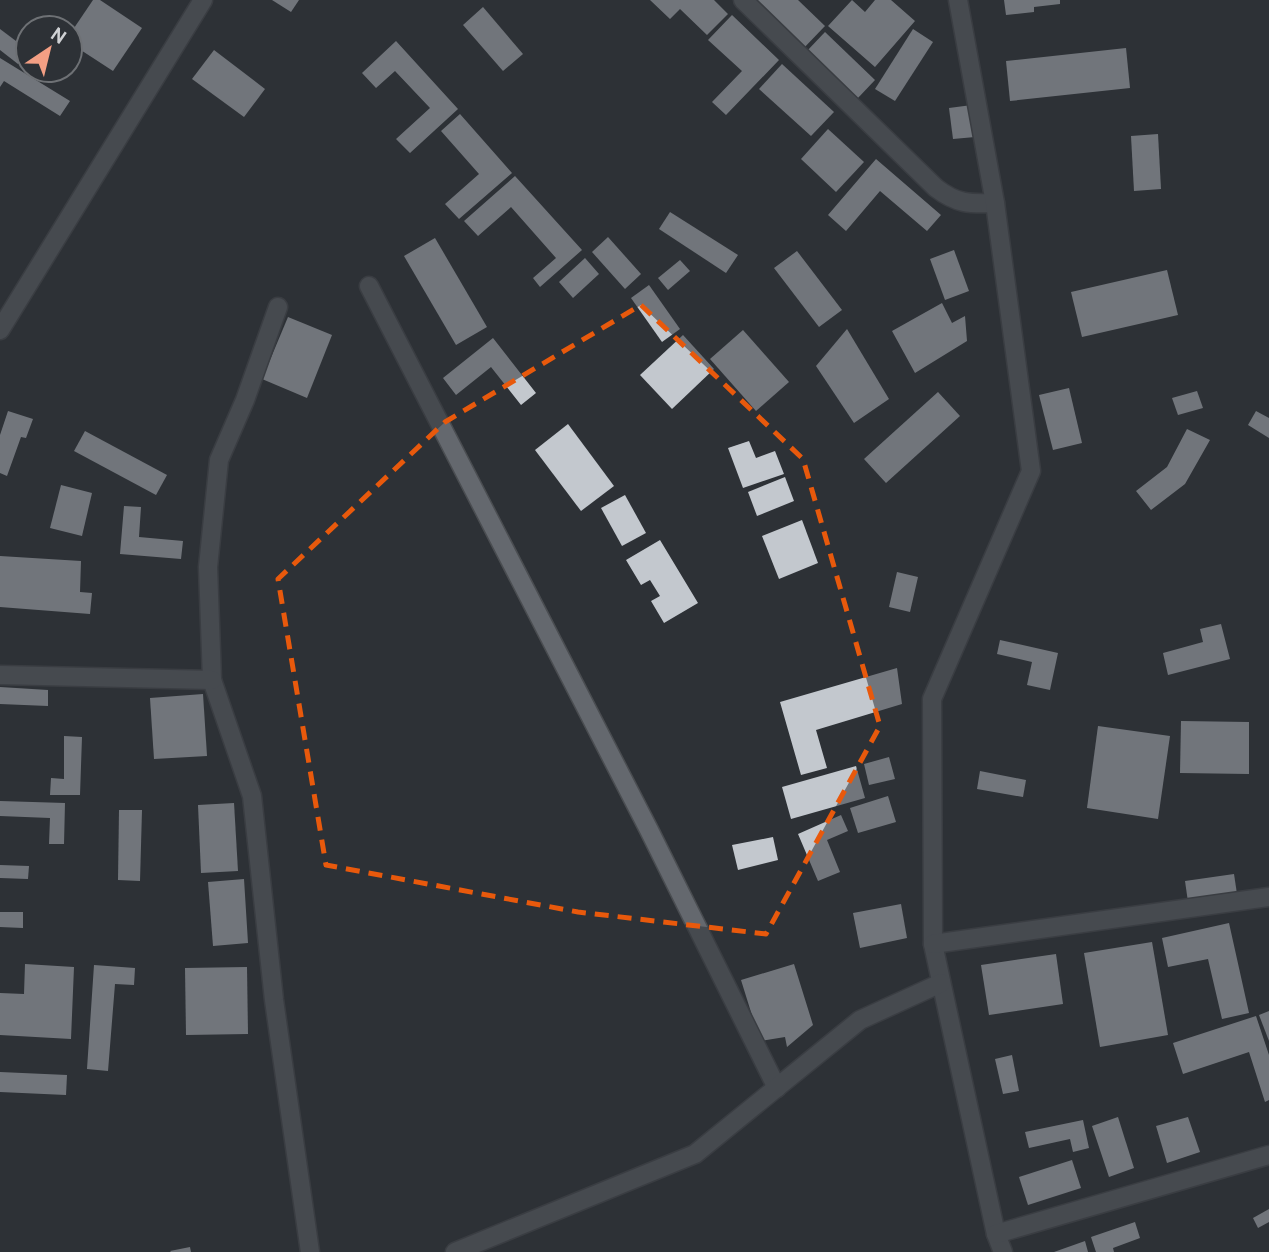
<svg xmlns="http://www.w3.org/2000/svg" width="1269" height="1252" font-family="Overpass,sans-serif">
<style>
.building{fill:#c3c8ce}
.lines{fill:none;stroke-linecap:round;stroke-linejoin:round}
.street-casing{stroke:#4a4d51;stroke-width:21}
.street{stroke:#64686e;stroke-width:18}
.marked{fill:none;stroke:#e8590c;stroke-width:5;stroke-dasharray:14 9;stroke-linejoin:round}
</style>
<rect width="100%" height="100%" fill="#2d3136"/>
<g class="building">
<path d="M93 0H100L142 28 113 71 70 43V34Z"/>
<path d="M272 0H299L291 12Z"/>
<path d="M650 0H714L728 14 707 35 680 9 670 19Z"/>
<path d="M748 0H798L825 26 800 52Z"/>
<path d="M852 0 865 12 875 0H891L915 21 875 67 828 26Z"/>
<path d="M1004 0H1060V4L1034 7V12L1006 15Z"/>
<path d="M483 7 523 54 503 71 463 25Z"/>
<path d="M732 15 779 60 726 115 712 102 742 71 708 40Z"/>
<path d="M0 29 28 50 18 64 0 50Z"/>
<path d="M913 29 933 42 895 101 875 89Z"/>
<path d="M825 32 875 80 857 99 806 52Z"/>
<path d="M396 41 458 109 410 153 396 139 430 108 395 71 376 88 362 73Z"/>
<path d="M1126 48 1130 88 1010 101 1006 61Z"/>
<path d="M214 50 265 89 244 117 192 79Z"/>
<path d="M0 58 70 101 60 116 4 81 0 87Z"/>
<path d="M782 64 834 112 811 136 759 89Z"/>
<path d="M972 105 975 137 953 139 949 108Z"/>
<path d="M460 114 512 173 459 219 445 204 479 174 441 131Z"/>
<path d="M828 129 864 162 836 192 801 159Z"/>
<path d="M1158 134 1161 189 1134 191 1131 136Z"/>
<path d="M876 159 941 215 927 231 880 191 846 231 828 215Z"/>
<path d="M515 176 582 250 540 287 533 278 556 258 511 207 478 236 464 221Z"/>
<path d="M670 212 738 255 726 273 659 229Z"/>
<path d="M608 237 641 274 625 289 592 252Z"/>
<path d="M435 238 487 327 456 345 404 256Z"/>
<path d="M954 250 969 291 945 300 930 259Z"/>
<path d="M797 251 842 310 819 327 774 268Z"/>
<path d="M585 258 599 274 573 298 559 282Z"/>
<path d="M680 260 690 271 668 290 658 278Z"/>
<path d="M1167 270 1178 315 1082 337 1071 292Z"/>
<path d="M649 285 680 329 662 342 631 298Z"/>
<path d="M942 303 952 323 965 316 967 341 915 373 892 331Z"/>
<path d="M288 317 332 335 307 398 262 379Z"/>
<path d="M847 329 889 399 854 423 816 366Z"/>
<path d="M743 330 789 382 756 411 710 359Z"/>
<path d="M683 335 714 369 672 409 640 375Z"/>
<path d="M493 338 536 393 521 405 491 367 456 395 443 378Z"/>
<path d="M1069 388 1082 443 1053 450 1039 395Z"/>
<path d="M1197 391 1203 408 1178 415 1172 398Z"/>
<path d="M938 392 960 416 886 483 864 459Z"/>
<path d="M8 411 33 419 26 438 21 437 7 476 0 473V435Z"/>
<path d="M1256 411 1269 418V438L1248 425Z"/>
<path d="M568 424 614 486 581 511 535 450Z"/>
<path d="M1187 429 1210 440 1185 484 1151 510 1136 491 1167 467Z"/>
<path d="M85 431 167 475 156 495 74 451Z"/>
<path d="M749 441 756 458 775 451 784 474 743 488 728 448Z"/>
<path d="M785 477 794 501 757 516 748 492Z"/>
<path d="M61 485 92 493 82 536 50 528Z"/>
<path d="M625 495 646 533 622 546 601 508Z"/>
<path d="M124 506 141 507 139 537 183 541 181 559 120 554Z"/>
<path d="M802 520 818 563 779 579 762 536Z"/>
<path d="M660 540 698 603 664 623 651 601 660 596 650 580 641 585 626 560Z"/>
<path d="M0 556 81 561 80 592 92 593 90 614 0 607Z"/>
<path d="M897 572 918 577 910 612 889 607Z"/>
<path d="M1221 624 1230 659 1168 675 1163 653 1203 642 1200 629Z"/>
<path d="M1000 640 1058 653 1050 690 1027 685 1032 662 997 654Z"/>
<path d="M897 668 902 704 816 730 827 768 801 775 780 702Z"/>
<path d="M0 687 48 690V706L0 704Z"/>
<path d="M203 694 207 756 154 759 150 698Z"/>
<path d="M1181 721 1249 722V774L1180 773Z"/>
<path d="M1098 726 1170 736 1158 819 1087 808Z"/>
<path d="M64 736 82 737 80 795H50L51 778 64 779Z"/>
<path d="M889 757 895 779 869 785 864 764Z"/>
<path d="M856 766 865 798 791 819 782 787Z"/>
<path d="M980 771 1026 780 1023 797 977 789Z"/>
<path d="M888 796 896 822 858 833 850 808Z"/>
<path d="M0 801 65 803 64 844H49L50 818 0 816Z"/>
<path d="M234 803 238 871 201 873 198 805Z"/>
<path d="M119 810H142L140 881 118 880Z"/>
<path d="M841 815 848 831 827 840 840 872 818 881 798 834Z"/>
<path d="M773 837 778 860 738 870 732 845Z"/>
<path d="M0 865 29 866 28 879 0 878Z"/>
<path d="M1234 874 1237 894 1188 902 1185 881Z"/>
<path d="M244 879 248 943 213 946 208 882Z"/>
<path d="M901 904 907 938 860 948 853 913Z"/>
<path d="M0 912H23V928L0 927Z"/>
<path d="M1229 923 1249 1013 1222 1019 1208 959 1168 967 1162 938Z"/>
<path d="M1152 942 1168 1035 1100 1047 1084 953Z"/>
<path d="M1056 954 1063 1004 989 1015 981 965Z"/>
<path d="M25 964 74 967 71 1039 0 1035V993L24 994Z"/>
<path d="M794 964 813 1025 787 1047 785 1037 760 1041 741 980Z"/>
<path d="M94 965 135 968 134 985 115 984 108 1071 87 1069Z"/>
<path d="M247 967 248 1034 186 1035 185 968Z"/>
<path d="M1269 1011V1041L1259 1015Z"/>
<path d="M1256 1016 1269 1055V1100L1265 1102 1249 1052 1183 1074 1173 1043Z"/>
<path d="M1012 1055 1019 1091 1003 1094 995 1059Z"/>
<path d="M0 1072 67 1075 66 1095 0 1092Z"/>
<path d="M1118 1117 1134 1168 1109 1177 1092 1126Z"/>
<path d="M1188 1117 1200 1152 1167 1163 1156 1126Z"/>
<path d="M1083 1120 1089 1148 1073 1152 1070 1139 1029 1148 1025 1132Z"/>
<path d="M1072 1160 1081 1188 1028 1205 1019 1177Z"/>
<path d="M1269 1209V1222L1258 1228 1253 1218Z"/>
<path d="M1135 1222 1140 1238 1113 1248 1114 1252H1096L1091 1237Z"/>
<path d="M1085 1241 1088 1252H1054Z"/>
<path d="M190 1247 191 1252H171L170 1251Z"/>
</g>
<g class="lines">
<defs>
<g id="street">
<path d="M743 0 936 188C957 204 969 204 995 203"/>
<path d="M958 0 995 203 1031 471 932 699 933 944 996 1234 1003 1252"/>
<path d="M369 286 649 830 777 1088"/>
<path d="M278 307 245 400 219 460 208 567 212 680 252 796 274 1000 310 1252"/>
<path d="M0 330 203 0"/>
<path d="M0 675 212 680"/>
<path d="M933 944 1269 897"/>
<path d="M996 1234 1269 1155"/>
<path d="M455 1252 695 1154 860 1020 941 983"/>
</g>
</defs>
<use href="#street" class="street-casing"/>
<use href="#street" class="street"/>
</g>
<path d="M0 0H1269V1252H0ZM641 305 803 459 880 726 766 934 578 912 326 865 278 579 445 422Z" fill="#2d3136" fill-opacity=".55" fill-rule="evenodd"/>
<path class="marked" d="M641 305 803 459 880 726 766 934 578 912 326 865 278 579 445 422Z"/>
<g transform="translate(49 49) rotate(35)"><circle r="33" fill="#2d3136" stroke="#6e7175" stroke-width="2"/>
<path d="M0-5L12 26L0 18L-12 26Z" fill="#f39f84"/>
<text y="-10" font-size="19" font-weight="bold" text-anchor="middle" fill="#cfd1d4">N</text>
</g>
</svg>
